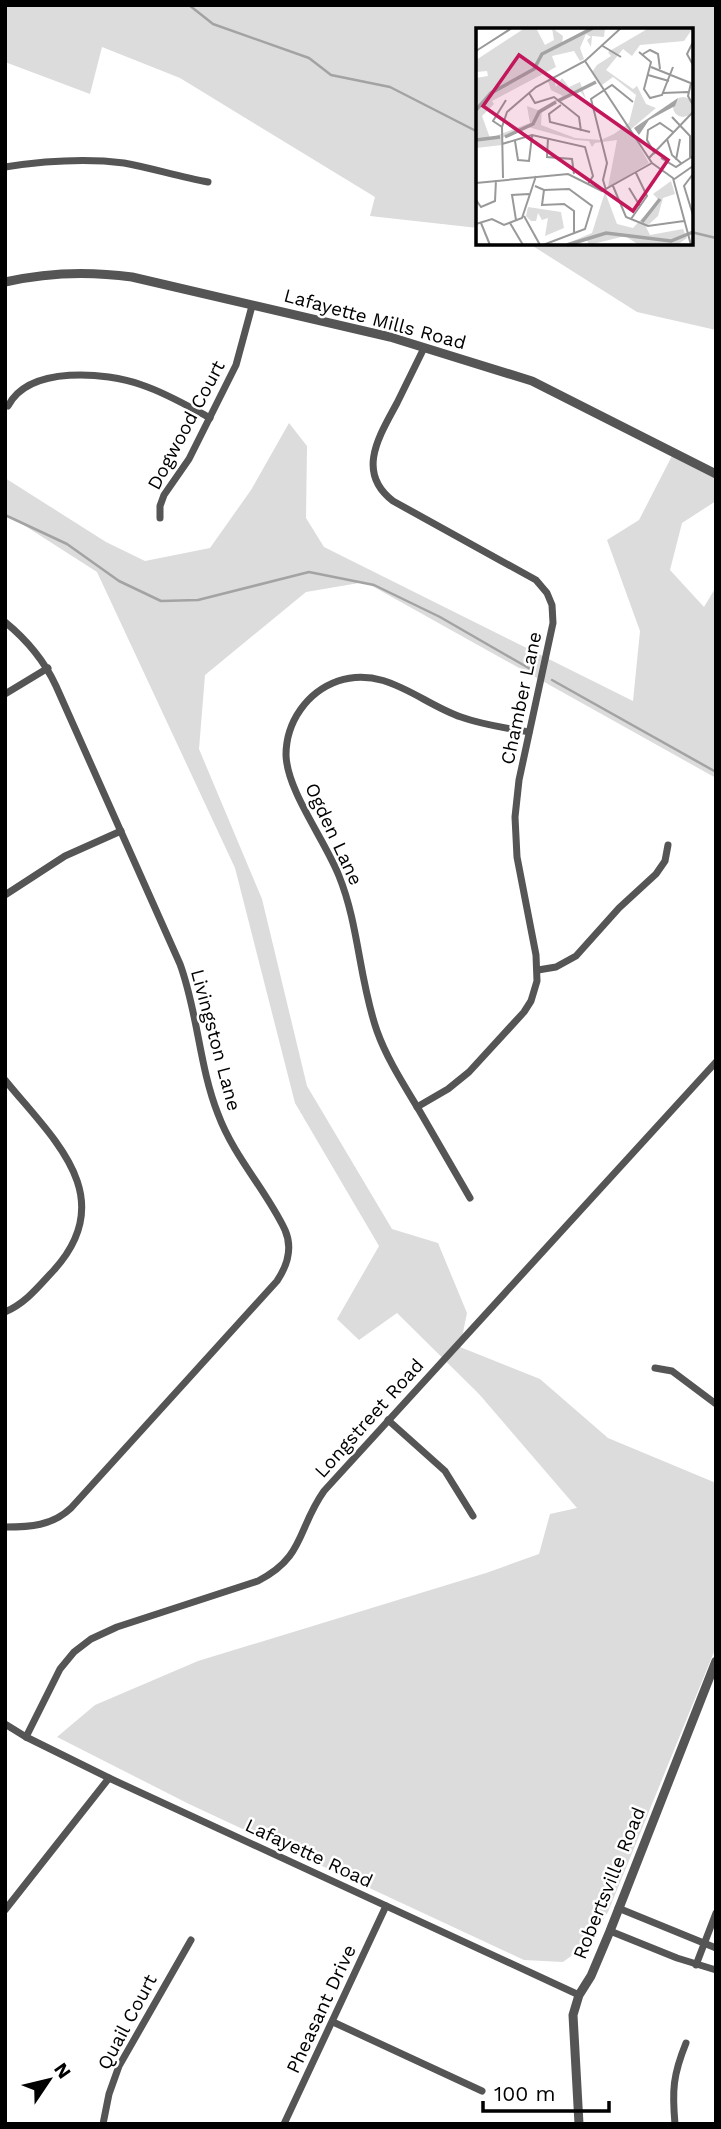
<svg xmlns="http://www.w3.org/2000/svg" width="721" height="2129" font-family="'Work Sans',sans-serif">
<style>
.green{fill:#dcdcdc}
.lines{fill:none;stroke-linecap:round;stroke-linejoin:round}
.stream{stroke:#a3a3a3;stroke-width:2.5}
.minor{stroke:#555;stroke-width:7}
.tertiary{stroke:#555;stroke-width:9}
.labels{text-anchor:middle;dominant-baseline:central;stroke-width:5;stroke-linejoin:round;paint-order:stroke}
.street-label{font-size:19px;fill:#000;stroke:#fff}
.inset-river{fill:none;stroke:#a3a3a3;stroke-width:3.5}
.inset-road{fill:none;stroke:#999;stroke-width:2}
.view{fill:#c2185b;fill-opacity:0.15;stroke:#c2185b;stroke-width:3.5}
.inset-edge{fill:none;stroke:#000;stroke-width:3.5}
</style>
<rect width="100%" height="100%" fill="#fff"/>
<g class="green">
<path d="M5 5H716V330L637 312 528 243H691V30H478V228L370 216 375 197 180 78 102 47 90 94 5 62Z"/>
<path d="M289 423 307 446 306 518 324 547 633 701 640 631 607 540 639 520 675 450 716 474V501L682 523 670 570 704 607 716 587V778L365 582 306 592 205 675 199 749 262 899 307 1086 392 1229 438 1243 467 1313 460 1347 540 1379 608 1438 716 1483V1647L608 1912 586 1945 563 1962 524 1960 189 1804 57 1737 95 1705 198 1661 486 1573 539 1554 550 1514 577 1508 479 1394 397 1313 359 1340 337 1319 379 1246 295 1103 235 868 97 572 5 513V478L106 542 145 561 210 548 251 490Z"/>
</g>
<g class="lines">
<g class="stream">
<path d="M189 5 213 24 309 58 331 75 390 87 478 132"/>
<path d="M691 232 716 238"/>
<path d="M5 515 67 544 119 581 161 601 198 600 309 572 374 585 440 617 532 670"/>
<path d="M552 680 716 772"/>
</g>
<g class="minor">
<path d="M5 167C44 161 84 158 124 163 152 168 179 177 208 182"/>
<path d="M8 406C29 365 106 372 142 385 166 393 188 406 210 418"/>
<path d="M160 518V506L164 495 189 459 236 365 252 306"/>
<path d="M5 622C27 640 44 660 56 686L180 964C198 1013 199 1066 218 1114 234 1157 266 1190 285 1230 293 1248 287 1266 277 1281L71 1508C52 1526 30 1527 5 1527"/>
<path d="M5 694 48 668"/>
<path d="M5 895 65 856 121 831"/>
<path d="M538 970 556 967 576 956 619 908 656 874 665 861 668 845"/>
<path d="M5 1080C52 1138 121 1196 54 1270 39 1286 26 1303 5 1312"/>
<path d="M417 1107 448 1089 469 1072 524 1012 531 1001 537 981 536 955 517 857 515 817 519 780 553 623 552 605 547 593 536 580 393 501C355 472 380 435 397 403 406 385 415 366 424 348"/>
<path d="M470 1198C453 1169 436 1139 419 1110 404 1085 387 1059 377 1031 359 980 359 925 339 876 325 840 287 791 286 755 286 722 307 692 338 681 385 665 420 703 461 717 483 725 506 728 529 732"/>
<path d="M655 1368 672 1371 716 1404"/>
<path d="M388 1420 445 1471 473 1516"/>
<path d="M5 1724 26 1737 109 1778 579 1995"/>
<path d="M26 1737 60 1669 74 1652 91 1639 117 1627 258 1581C305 1557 297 1529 324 1491L716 1062"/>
<path d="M618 1908 716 1948"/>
<path d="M5 1910 109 1778"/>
<path d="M610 1931 677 1958 716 1970"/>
<path d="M696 1965 716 1913"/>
<path d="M333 2022 482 2091"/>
<path d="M103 2124 109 2094 119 2066 191 1940"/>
<path d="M284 2124 386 1906"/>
<path d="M675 2124C672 2090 673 2075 686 2043"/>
</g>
<g class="tertiary">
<path d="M5 282C48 272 89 271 132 277L390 337 532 381 716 474"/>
<path d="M579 2124 573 2015 579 1995 591 1976 610 1931 716 1661"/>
</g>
</g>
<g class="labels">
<g class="street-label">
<text transform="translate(375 319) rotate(15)">Lafayette Mills Road</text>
<text transform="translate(186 425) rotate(-62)">Dogwood Court</text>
<text transform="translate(521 698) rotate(-78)">Chamber Lane</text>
<text transform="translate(334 834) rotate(65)">Ogden Lane</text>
<text transform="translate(216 1040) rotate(75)">Livingston Lane</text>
<text transform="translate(369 1418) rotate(-48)">Longstreet Road</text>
<text transform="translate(309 1853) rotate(25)">Lafayette Road</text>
<text transform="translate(609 1883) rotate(-68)">Robertsville Road</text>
<text transform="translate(321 2009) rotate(-65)">Pheasant Drive</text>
<text transform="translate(127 2022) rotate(-62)">Quail Court</text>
</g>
</g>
<g transform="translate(476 28)">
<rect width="217" height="217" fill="#fff"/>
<path d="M49 0H60L69 17 78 12 76 0 87 8 86 15 112 0H129L128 9 116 8 115 19 111 12 115 9 110 6 104 20 108 31 104 33 98 23 76 28 80 39 16 73 18 76 6 88 14 110 54 95 51 78 62 82 87 68 75 62 72 53 78 50 80 59 86 50 93 59 104 54 110 71 104 63 66 81 65 97 99 110 125 112 138 106 153 95 160 67 137 49 126 57 116 44 121 37 135 28 132 24 173 0H217L208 13 164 17 156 28 147 21 130 42 157 61 161 58 170 76 180 80 154 102 173 135 132 159 141 112 119 115 116 119 113 113 99 112 52 99 26 110V117L0 120V50L12 48 11 43 0 44V32ZM197 79a10 10 0 1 1 20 0a10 10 0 1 1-20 0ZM195 153 199 166 187 170 182 188 170 199 174 207 207 201 211 210 201 217H163L149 208 113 217 110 210 87 217 116 205 129 164 141 196 157 200 183 172 177 166ZM52 179 85 184 88 200 69 208 72 190 66 192 62 185 60 193H55L50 188Z" fill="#dcdcdc"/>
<path d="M202 70 199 78 173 92 163 107 158 100Z" fill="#a3a3a3"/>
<path class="inset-river" d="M82 73 120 54M0 82 15 65 58 41 66 26 117 0M29 109 57 96 63 84 80 74M0 112 24 109M166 194 184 171M91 217 130 205 195 213 217 204"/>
<path class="inset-road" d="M217 14 211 26 217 37M125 17 145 29M0 23 36 0M163 24 175 34 168 61 174 70 186 67 197 39M167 26 174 22 182 26 184 41M109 33 176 135 197 150 215 217M175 39 217 56M172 47 193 53M215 55 212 68 217 77M53 65 59 75 78 69 103 89 105 103M187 65 212 64M85 77 73 86 74 94 114 104M196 89 214 108V130M26 99 17 93 30 72M72 110 71 129 96 131 98 146M191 111 196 127 206 136M39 113 42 132 53 133 56 108M26 116 56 107 109 119 117 148 112 156M179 126 171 112 172 102 184 95 197 104M173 130 217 84M185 130 200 139 217 128M200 132 204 111M217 146 208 158 217 187M27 150 26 99 31 84 60 59 109 33 145 0M197 152 217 138M0 155 92 146 126 163 176 135M59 158 68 162 93 161 116 178 109 201 67 217M137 158 150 189 172 198 208 193M153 160 164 178M68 162 66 177 88 176 98 183V205M130 162 127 152 131 135 115 71 136 57 157 74M0 172 5 179 19 173 20 152M48 188 64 217M155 191 171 168 160 145M40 192 36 167 53 166M5 195 14 217M34 195 47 217M0 196 16 191 28 197 46 190 60 148"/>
<path class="view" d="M43 27 192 132 157 183 7 78Z"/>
<rect width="217" height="217" class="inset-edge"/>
</g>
<rect width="721" height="2129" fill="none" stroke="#000000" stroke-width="14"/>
<g transform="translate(49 2080) rotate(55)" stroke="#ffffff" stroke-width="5" paint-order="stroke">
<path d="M0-5L12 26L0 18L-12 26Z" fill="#000000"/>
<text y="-10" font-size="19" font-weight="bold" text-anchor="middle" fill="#000000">N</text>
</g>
<path d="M483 2101v10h126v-10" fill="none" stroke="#000000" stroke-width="3.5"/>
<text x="494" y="2101" font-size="21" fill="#000000" stroke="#ffffff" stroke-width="5" paint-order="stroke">100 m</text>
</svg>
